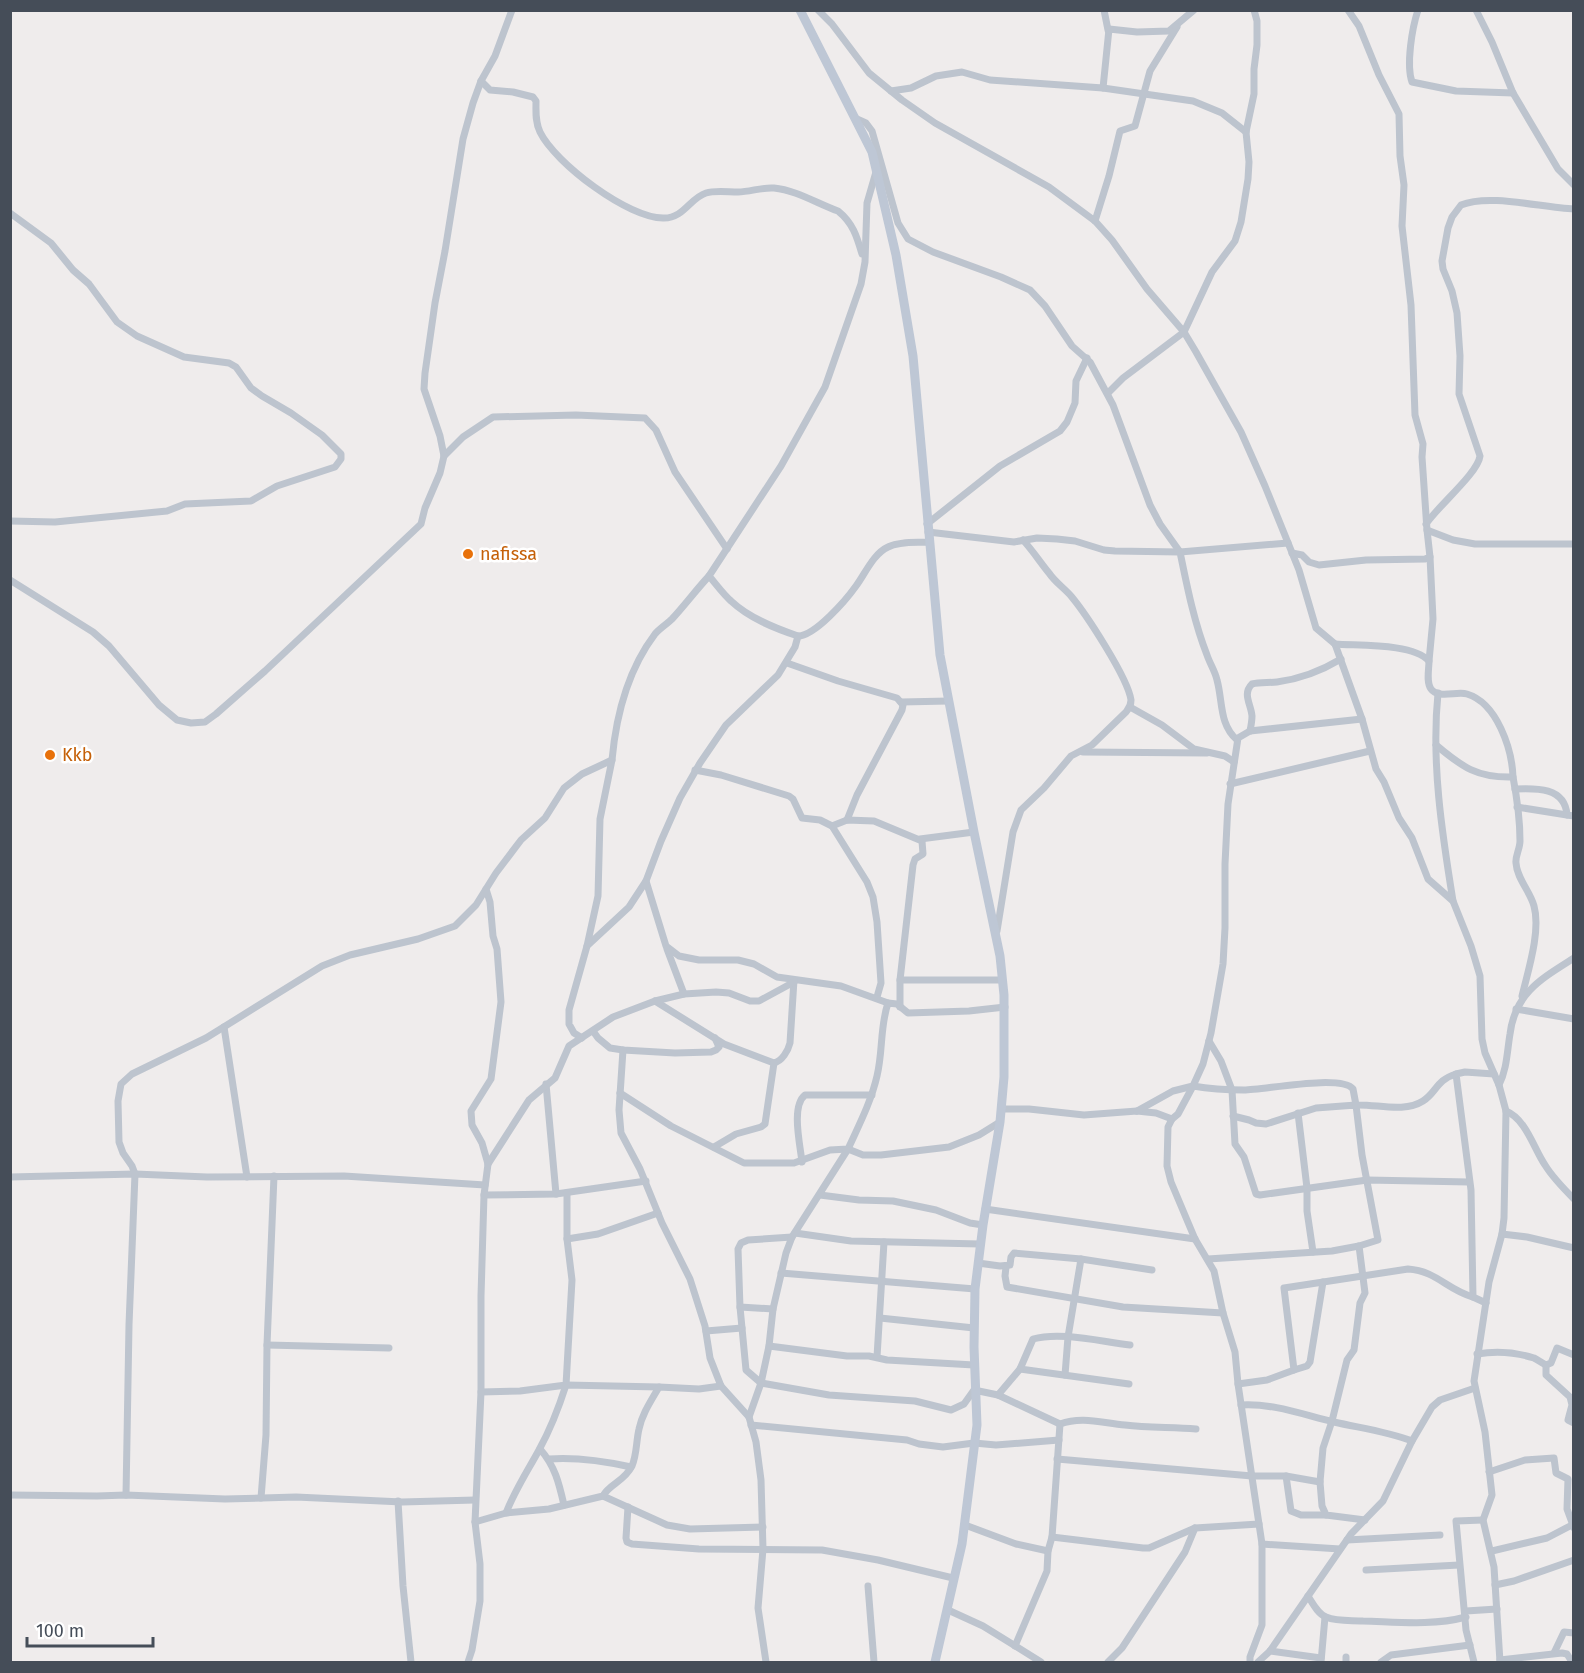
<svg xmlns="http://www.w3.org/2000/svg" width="1584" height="1673" font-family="'Fira Sans',sans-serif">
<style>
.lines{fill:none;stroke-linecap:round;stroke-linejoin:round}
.street{stroke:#bdc4ce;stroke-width:7}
.secondary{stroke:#bec7d5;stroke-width:9}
.food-dot{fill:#e8710a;stroke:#fff;stroke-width:2}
.labels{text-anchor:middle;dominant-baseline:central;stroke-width:5;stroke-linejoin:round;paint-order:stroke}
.food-label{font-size:18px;fill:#c56008;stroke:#fff;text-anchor:start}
</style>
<rect width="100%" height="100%" fill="#efecec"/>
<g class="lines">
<g class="street">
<path d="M818 10 832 24 869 73 902 100 935 123 1049 187 1095 221 1112 240 1147 289 1184 332 1196 352 1241 432 1265 486 1299 570 1316 628 1335 644 1362 719 1376 769 1384 782 1399 818 1412 838 1428 879 1453 901 1471 946 1480 976 1482 1039 1485 1053 1499 1085 1506 1111 1504 1218 1502 1234 1489 1282 1474 1381 1485 1432 1492 1495 1483 1520 1494 1567 1500 1662"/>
<path d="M1104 10 1108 30"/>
<path d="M1348 10 1359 26 1379 75 1399 114 1400 156 1404 185 1402 226 1411 305 1415 415 1423 444 1422 457 1427 530"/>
<path d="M1418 10C1412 28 1406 65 1412 82L1456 91 1513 93"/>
<path d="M1476 10 1492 42 1513 93 1558 169 1574 185"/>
<path d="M481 81 490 90 513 92 533 97 536 101C536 111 535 122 540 132 555 163 629 219 664 218 684 218 690 198 706 193 715 190 728 192 738 192 750 192 762 187 774 188 796 190 818 204 838 211 853 223 857 237 862 254"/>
<path d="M1103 88 1193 101 1222 113 1246 132"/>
<path d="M891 91 911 88 936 76 962 72 990 80 1103 88 1109 29 1137 32 1169 31 1194 10"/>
<path d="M857 119 866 123 872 131 898 223 908 239 933 252 1001 277 1030 290 1045 306 1072 346 1090 362 1113 405 1150 505 1160 524 1180 552 1288 543"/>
<path d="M10 213 51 243 73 270 89 284 117 322 137 336 184 357 229 363 236 367 251 388 262 396 291 413 322 435 341 454V459L335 467 277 486 251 501 185 504 167 511 55 522 10 521"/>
<path d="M1095 221 1109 176 1120 131 1135 126 1150 71 1177 27"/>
<path d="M1108 393 1123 378 1184 332 1212 272 1235 241 1241 222 1248 179 1249 162 1246 132 1254 94V69L1257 45V21L1254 10"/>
<path d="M444 456 463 437 493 417 576 415 645 418 656 430 675 472 727 549"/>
<path d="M927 524 1000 466 1060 431 1067 422 1075 403 1076 381 1087 358"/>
<path d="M1426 524C1438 506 1478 473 1480 456L1459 394 1460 356 1457 313 1452 291 1443 269 1442 261 1448 228 1452 217 1461 205C1490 193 1542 208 1574 209"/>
<path d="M928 532 1014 542 1037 538 1057 539 1075 541 1104 550 1115 551 1180 552C1187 586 1194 622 1207 655 1210 664 1215 671 1217 680 1223 702 1219 724 1237 740"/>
<path d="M1292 553 1302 555 1309 562 1319 565 1366 560 1425 559 1430 557 1427 530 1453 540 1475 544H1574"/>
<path d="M10 580 93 632 109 646 159 705 177 720 191 723 205 722 216 714 265 671 421 524 425 508 440 473 444 456 440 436 424 389 425 373 435 303 445 251 463 139 473 103 481 81 495 56 512 10"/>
<path d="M798 636C815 636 846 600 856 586 865 574 873 554 888 547 900 541 917 543 929 542"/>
<path d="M1335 644C1359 646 1412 643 1429 661 1429 669 1426 682 1431 689 1438 699 1457 691 1467 694 1497 703 1512 749 1513 777"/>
<path d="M1429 661 1433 619 1430 557"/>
<path d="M787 663 838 681 897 698 903 705 902 710 857 795 847 820"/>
<path d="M1438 693C1431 762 1442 833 1453 901"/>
<path d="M901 702 949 701"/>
<path d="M1130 707 1162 725 1194 749 1225 756 1234 762"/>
<path d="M1250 731C1251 726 1252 721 1252 716 1251 704 1242 694 1252 684 1260 682 1268 683 1277 682 1300 679 1321 671 1341 659"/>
<path d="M1436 745C1462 767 1477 778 1513 777 1517 798 1520 820 1520 841 1520 849 1515 856 1516 863 1517 879 1530 891 1534 906 1541 931 1528 971 1522 996"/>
<path d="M1083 752 1207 753"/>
<path d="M612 760C616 716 627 671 655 634 660 628 667 624 672 619 685 605 696 590 709 576"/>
<path d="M695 770 721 775 789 796 793 799 802 818 820 820 832 826 867 882 873 897 877 922 881 983 877 997"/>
<path d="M1230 784 1370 751"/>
<path d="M1515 789C1536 788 1565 787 1567 815L1574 816"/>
<path d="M1517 807 1567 815"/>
<path d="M832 826 847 820 874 821 922 841 923 854 915 859 913 865 900 980"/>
<path d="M920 839 974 832"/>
<path d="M646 881 666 946 679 956 699 960H738L754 964 777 977 841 986 888 1003"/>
<path d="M997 931 1013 832 1021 810 1044 788 1071 756 1092 745 1126 712C1129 708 1131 706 1131 700 1128 678 1086 614 1071 596 1064 588 1055 582 1049 573 1040 562 1033 551 1023 540"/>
<path d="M667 949 684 994"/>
<path d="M655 1001 724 1044 774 1063C782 1061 788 1051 790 1043L794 980"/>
<path d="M900 1007V980H1002"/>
<path d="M1516 1009 1574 1019"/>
<path d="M224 1027 247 1177"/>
<path d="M593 1031 598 1038 610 1048 623 1050 675 1053 711 1052 716 1050 719 1047 715 1038"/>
<path d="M582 1038 574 1033 569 1024V1010L587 946 629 907 646 881 661 841 680 798 700 763 726 725 778 675 795 647 798 636C774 628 749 618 731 601 723 594 716 584 709 576L781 466 825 387 861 284 865 262 867 203 876 172"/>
<path d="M1209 1041 1221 1061 1232 1090 1235 1144 1244 1157 1256 1194 1260 1195 1367 1180 1469 1182"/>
<path d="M623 1050 619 1110 621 1133 640 1169 662 1223 690 1279 705 1326 710 1358 721 1386 749 1417 756 1442 761 1480 763 1549 758 1608 766 1662"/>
<path d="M546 1084 556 1194"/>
<path d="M1499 1085C1507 1069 1507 1052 1510 1034 1515 993 1541 979 1574 958"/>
<path d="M620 1093 671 1126 744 1163H794L830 1150 848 1149C859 1125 871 1102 877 1076 883 1051 880 1026 888 1003L897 1004 908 1013 969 1011 1005 1007"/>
<path d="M1001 1109H1029L1084 1115 1137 1111 1156 1113 1172 1119"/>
<path d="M1137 1111 1173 1091 1193 1086 1203 1064 1211 1033 1223 964 1225 928V864L1228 804 1238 738 1250 731 1362 719"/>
<path d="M1506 1111C1526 1119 1534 1149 1545 1165 1553 1178 1563 1188 1574 1199"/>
<path d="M1298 1113 1307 1188V1211L1313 1252"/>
<path d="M714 1147 736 1134 761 1127 765 1124 774 1063"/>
<path d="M802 1162C800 1144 791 1106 805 1095H872"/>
<path d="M488 1164 529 1100 555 1078 569 1046 613 1017 655 1001 684 994 716 992 729 993 750 1001H759L794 982"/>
<path d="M10 1177 135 1174 207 1177 344 1176 485 1185"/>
<path d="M484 1195 556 1194 646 1181"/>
<path d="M820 1195 859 1200 893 1201 936 1210 970 1223 983 1225"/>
<path d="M985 1209 1195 1239"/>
<path d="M795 1233 851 1241 980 1244"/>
<path d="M1502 1234 1527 1237 1574 1248"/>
<path d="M792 1237 748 1240 741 1243 738 1249 740 1307 746 1370 761 1383 829 1395 915 1401 951 1410 964 1404 974 1390 998 1395 1060 1424C1082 1416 1102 1423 1125 1425 1148 1428 1172 1427 1196 1429"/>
<path d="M567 1239 598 1234 658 1213"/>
<path d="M1359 1246 1365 1293 1360 1303 1354 1350 1347 1360 1332 1421 1323 1448 1320 1482 1322 1506 1326 1515 1365 1520"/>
<path d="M1208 1259 1332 1251 1359 1246 1378 1240 1362 1155 1356 1105 1316 1108 1266 1124 1256 1123 1249 1120 1233 1116"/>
<path d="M978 1263 1000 1266 1010 1265 1011 1257 1014 1253 1081 1259 1152 1270"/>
<path d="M1006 1267 1005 1276 1007 1287 1123 1307 1223 1313"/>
<path d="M781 1273 975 1289"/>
<path d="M1486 1303 1473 1297 1471 1190 1456 1074 1465 1072 1494 1074"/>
<path d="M740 1307 773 1309"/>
<path d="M880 1318 974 1328"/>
<path d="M706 1331 742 1328"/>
<path d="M267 1345 389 1348"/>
<path d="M769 1346 847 1356H869L887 1360 974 1365"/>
<path d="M1477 1354C1496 1351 1515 1352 1534 1358 1538 1360 1542 1363 1546 1365L1551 1363 1557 1348 1574 1355"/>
<path d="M877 1357 884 1242"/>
<path d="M1546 1365V1375L1570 1397 1572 1405 1568 1420 1574 1423"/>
<path d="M1020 1369 1129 1384"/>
<path d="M1294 1370 1307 1366 1310 1362 1323 1282"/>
<path d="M1065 1375 1068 1337 1081 1259"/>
<path d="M1238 1384 1267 1380 1294 1370 1284 1288 1408 1269C1437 1271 1447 1290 1473 1297"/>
<path d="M481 1392 520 1391 566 1385 572 1280 567 1239V1193"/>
<path d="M998 1395 1020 1369 1033 1339C1061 1331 1102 1342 1130 1345"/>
<path d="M1241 1405C1273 1403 1304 1415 1334 1422 1360 1428 1386 1431 1412 1441"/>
<path d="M749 1417 761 1383 769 1346 773 1309 786 1253 792 1237 848 1149 863 1155H881L949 1147 979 1135 1000 1122"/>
<path d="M751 1425 907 1440 919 1444 943 1447 974 1443 996 1445 1059 1440"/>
<path d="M540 1449C555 1466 559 1483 564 1505"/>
<path d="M549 1459C577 1457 604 1461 631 1467"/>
<path d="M1057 1459 1252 1476H1286L1320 1482"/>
<path d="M1489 1472 1525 1460 1554 1458 1556 1473 1568 1479 1567 1509 1574 1528"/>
<path d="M1286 1476 1291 1511 1301 1515H1326"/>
<path d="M10 1495 97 1496 126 1495 225 1499 296 1497 402 1502 475 1500"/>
<path d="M126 1495 129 1325 135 1174 132 1166 123 1153 119 1142 118 1101 121 1084 132 1074 206 1038 322 966 350 955 418 939 455 926 476 905 496 873 521 840 545 818 564 788 582 774 612 760 600 819 598 896 587 946"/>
<path d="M603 1496 667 1525 690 1529 763 1527"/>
<path d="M261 1498 266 1435 267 1345 274 1176"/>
<path d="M398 1501 403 1586 411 1662"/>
<path d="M628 1507 626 1538 627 1542 632 1544 699 1549 822 1550 878 1560 953 1578"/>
<path d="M506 1513C515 1490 527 1472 539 1450 550 1430 559 1407 566 1385L659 1387"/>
<path d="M475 1522 506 1513 549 1509 603 1496C609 1484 624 1482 632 1466 637 1454 636 1442 639 1429 642 1414 651 1401 659 1387L699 1389 721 1386"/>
<path d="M965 1525 1016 1544 1048 1551"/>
<path d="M1052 1537 1143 1548H1149L1195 1528 1259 1524"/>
<path d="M1347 1540 1440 1535"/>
<path d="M1262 1544 1340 1549"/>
<path d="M1492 1551 1547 1538 1572 1525"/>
<path d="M1366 1570 1459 1565"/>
<path d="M1495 1585 1514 1581 1574 1560"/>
<path d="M868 1586 874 1662"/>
<path d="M1308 1596C1313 1604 1318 1614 1326 1617 1338 1622 1351 1620 1363 1621 1398 1622 1432 1626 1466 1617"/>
<path d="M948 1610 983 1626 1041 1662"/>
<path d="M1466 1611 1497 1609"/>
<path d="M1015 1646 1047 1571 1048 1551 1052 1537 1060 1424"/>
<path d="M1270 1651 1321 1658"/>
<path d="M1554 1653 1564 1632 1574 1633"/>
<path d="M1500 1660 1562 1653 1567 1654 1572 1662"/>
<path d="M468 1662 472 1650 480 1601V1564L475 1522 481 1392V1296L484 1195 488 1164 482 1143 472 1125 471 1111 491 1079 501 1002 497 949 493 936 490 902 486 889"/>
<path d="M1108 1662 1122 1648 1185 1552 1195 1528"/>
<path d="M1250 1662V1657L1262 1625V1544L1238 1384 1235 1352 1223 1313 1214 1271 1195 1239 1171 1182 1167 1166 1168 1127 1172 1119 1178 1114 1193 1086C1210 1089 1227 1090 1244 1090 1264 1090 1341 1074 1353 1089L1356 1105C1377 1104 1404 1113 1423 1101 1437 1092 1436 1080 1456 1074"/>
<path d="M1258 1662 1270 1651 1351 1534 1383 1501 1412 1441 1432 1407 1440 1400 1475 1388"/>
<path d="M1321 1662 1325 1617"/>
<path d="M1346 1662V1657"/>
<path d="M1381 1662 1391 1655 1470 1645"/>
<path d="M1474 1662 1466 1630 1456 1521 1483 1520"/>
</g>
<path class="secondary" d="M800 10 872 152 896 255 913 356 940 655 974 832 1000 956 1004 995V1077L1000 1122 983 1225 975 1289 974 1347 977 1425 962 1544 935 1662"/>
</g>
<g class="food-dot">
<circle cx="468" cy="554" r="6"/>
<circle cx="50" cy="755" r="6"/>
</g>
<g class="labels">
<g class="food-label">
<text x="480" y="554">nafissa</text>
<text x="62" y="755">Kkb</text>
</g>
</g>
<rect width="1584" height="1673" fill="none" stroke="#454d58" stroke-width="24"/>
<path d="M27 1637v9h126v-9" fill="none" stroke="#454d58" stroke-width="3"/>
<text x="36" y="1637" font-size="18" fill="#454d58" stroke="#ffffff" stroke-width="4.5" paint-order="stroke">100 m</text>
</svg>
